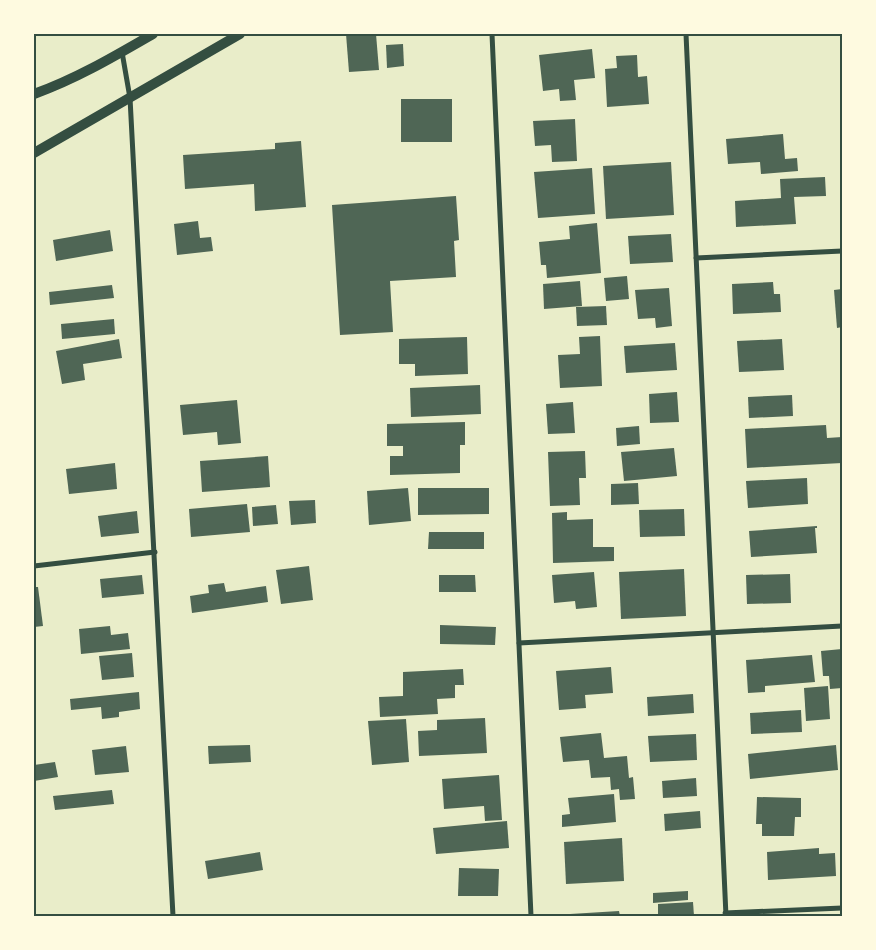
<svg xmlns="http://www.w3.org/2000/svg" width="876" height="950" font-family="Inter,sans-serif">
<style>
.building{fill:#4f6655}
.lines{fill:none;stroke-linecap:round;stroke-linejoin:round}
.minor{stroke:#344e41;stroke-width:5}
.secondary{stroke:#344e41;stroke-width:10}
.neatline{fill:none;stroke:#344e41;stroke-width:2}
</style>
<rect width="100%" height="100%" fill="#e9edc9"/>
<g class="building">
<path d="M346 34H376L379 70 349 72Z"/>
<path d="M403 44 404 66 387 68 386 45Z"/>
<path d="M592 49 595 78 574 80 576 100 560 101 559 89 543 91 539 55Z"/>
<path d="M637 55 638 77 647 76 649 104 607 107 605 69 617 68 616 56Z"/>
<rect x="401" y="99" width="51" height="43"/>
<path d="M575 119 577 161 552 162 551 145 535 146 533 121Z"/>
<path d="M783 134 785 159 797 158 798 171 761 174 760 162 728 164 726 139Z"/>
<path d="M301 141 306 207 255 211 254 184 185 189 183 155 275 149V143Z"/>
<path d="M671 162 674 215 606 219 603 166Z"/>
<path d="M592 168 595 214 538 218 534 172Z"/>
<path d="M825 177 826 196 794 197 796 224 736 227 735 201 781 198 780 179Z"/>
<path d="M456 196 459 240 454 241 456 277 390 281 393 332 340 335 332 205Z"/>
<path d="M198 221 200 238 211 237 213 251 177 255 174 224Z"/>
<path d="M597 223 601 273 547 278 546 265H541L539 242 570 239 569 226Z"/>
<path d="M110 230 113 251 56 261 53 240Z"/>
<path d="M671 234 673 262 630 264 628 236Z"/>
<path d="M627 276 629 299 606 301 604 278Z"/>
<path d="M580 281 582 306 544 309 543 284Z"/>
<path d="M773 282 774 294H780L781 312 733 314 732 284Z"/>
<path d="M112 285 114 298 50 305 49 292Z"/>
<path d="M669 288 672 326 656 328 655 318 638 319 635 290Z"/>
<path d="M842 289V327L837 328 834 290Z"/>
<path d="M606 306 607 325 577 326 576 307Z"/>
<path d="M114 319 115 334 62 339 61 324Z"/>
<path d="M600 336 602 386 560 388 558 355 580 354 579 337Z"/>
<path d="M467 337 468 374 415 376V364H399V339Z"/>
<path d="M119 339 122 358 83 364 85 380 62 384 56 351Z"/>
<path d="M782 339 784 370 739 372 737 341Z"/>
<path d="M675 343 677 370 626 373 624 346Z"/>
<path d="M480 385 481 414 411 417 410 388Z"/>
<path d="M677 392 679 422 650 423 649 394Z"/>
<path d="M792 395 793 416 749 418 748 397Z"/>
<path d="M237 400 241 443 218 445 217 432 183 435 180 405Z"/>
<path d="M573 402 575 433 548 434 546 404Z"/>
<path d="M465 422V445H460V473L390 475V456H403V446H387V424Z"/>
<path d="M826 425 827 438 842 437V463L747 468 745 429Z"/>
<path d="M639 426 640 444 617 446 616 428Z"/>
<path d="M674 448 677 476 624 481 621 452Z"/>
<path d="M585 451 586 478H579L580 505 550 506 548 452Z"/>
<path d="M268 456 270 487 202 492 200 461Z"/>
<path d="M115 463 117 489 69 494 66 469Z"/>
<path d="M807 478 808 504 748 508 746 481Z"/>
<path d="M638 483 639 504 611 505V484Z"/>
<path d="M408 488 411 521 369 525 367 491Z"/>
<path d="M418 488H489V514L418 515Z"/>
<path d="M315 500 316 523 291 525 289 501Z"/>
<path d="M247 504 250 532 191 537 189 509Z"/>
<path d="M276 505 278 524 253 526 252 507Z"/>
<path d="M684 509 685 536 640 537 639 510Z"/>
<path d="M137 511 139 533 101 537 98 516Z"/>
<path d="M567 512V520L593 519V547H614V561L553 563 552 513Z"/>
<path d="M817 526V528H815L817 553 751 557 749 531Z"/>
<path d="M429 532H484V549H428Z"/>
<path d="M309 566 313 600 281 604 276 570Z"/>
<path d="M684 569 686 616 621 619 619 572Z"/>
<path d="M594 572 597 607 576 609 575 601 554 603 552 575Z"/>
<path d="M790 574 791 603 747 604 746 575Z"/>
<path d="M142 575 144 594 102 598 100 579Z"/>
<path d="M439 575H475L476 592H439Z"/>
<path d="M224 583 226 592 266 586 268 602 192 613 190 596 209 593 208 585Z"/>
<path d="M34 587H38L43 626 34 627Z"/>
<path d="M440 625 496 627 495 645 440 644Z"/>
<path d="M110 626 111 635 128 633 130 649 81 654 79 629Z"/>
<path d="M842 649V688L830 689 829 676H823L821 651Z"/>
<path d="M132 653 134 677 102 680 99 656Z"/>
<path d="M812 655 815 682 765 686V692L748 693 746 660Z"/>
<path d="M611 667 613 693 585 695 586 708 559 710 556 671Z"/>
<path d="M463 669 464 685H455V698L437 699 438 714 380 717 379 697 403 696V672Z"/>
<path d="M828 686 830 719 806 721 804 688Z"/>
<path d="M139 692 140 709 119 712V717L102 719 101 707 71 710 70 699Z"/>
<path d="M693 694 694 713 648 716 647 697Z"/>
<path d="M801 710 802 732 751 734 750 713Z"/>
<path d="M485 718 487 753 419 756 418 731 437 730V720Z"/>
<path d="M406 719 409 762 372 765 368 721Z"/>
<path d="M601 733 604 758 627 756 629 778 633 777 635 799 620 800 619 789 611 790 610 777 591 778 589 760 563 762 560 737Z"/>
<path d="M696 734 697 760 650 762 648 736Z"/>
<path d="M250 745 251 762 209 764 208 746Z"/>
<path d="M836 745 838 770 750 779 748 754Z"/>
<path d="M126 746 129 772 95 775 92 750Z"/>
<path d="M55 762 58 777 34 781V765Z"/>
<path d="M499 775 502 820 485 821 484 806 444 809 442 779Z"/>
<path d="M696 778 697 796 663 798 662 781Z"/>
<path d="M112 790 114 804 55 810 53 796Z"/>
<path d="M614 794 616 822 562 827V815L570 814 568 798Z"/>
<path d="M757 797 801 798V817H795L794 836H762V824H756Z"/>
<path d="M700 811 701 828 665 831 664 814Z"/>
<path d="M507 821 509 848 436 854 433 828Z"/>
<path d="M622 838 624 881 566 884 564 842Z"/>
<path d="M819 848V854L835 853 836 876 768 880 767 852Z"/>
<path d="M260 852 263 870 208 879 205 861Z"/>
<path d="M459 868 499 869 498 896H458Z"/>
<path d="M688 891V900L653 903V893Z"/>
<path d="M693 902 694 916H658V904Z"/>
<path d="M619 911 620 916H570V914Z"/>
</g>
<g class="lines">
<g class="minor">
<path d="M492 34 531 916"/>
<path d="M686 34 726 916"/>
<path d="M122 52 130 98 173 916"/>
<path d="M696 258 842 251"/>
<path d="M34 566 155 552"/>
<path d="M519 643 842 626"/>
<path d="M725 913 842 908"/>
</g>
<g class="secondary">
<path d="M34 94C76 79 115 56 153 34"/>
<path d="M34 153 240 34"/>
</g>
</g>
<rect width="876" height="950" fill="none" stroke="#fefae0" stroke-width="70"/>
<rect x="35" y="35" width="806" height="880" class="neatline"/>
</svg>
